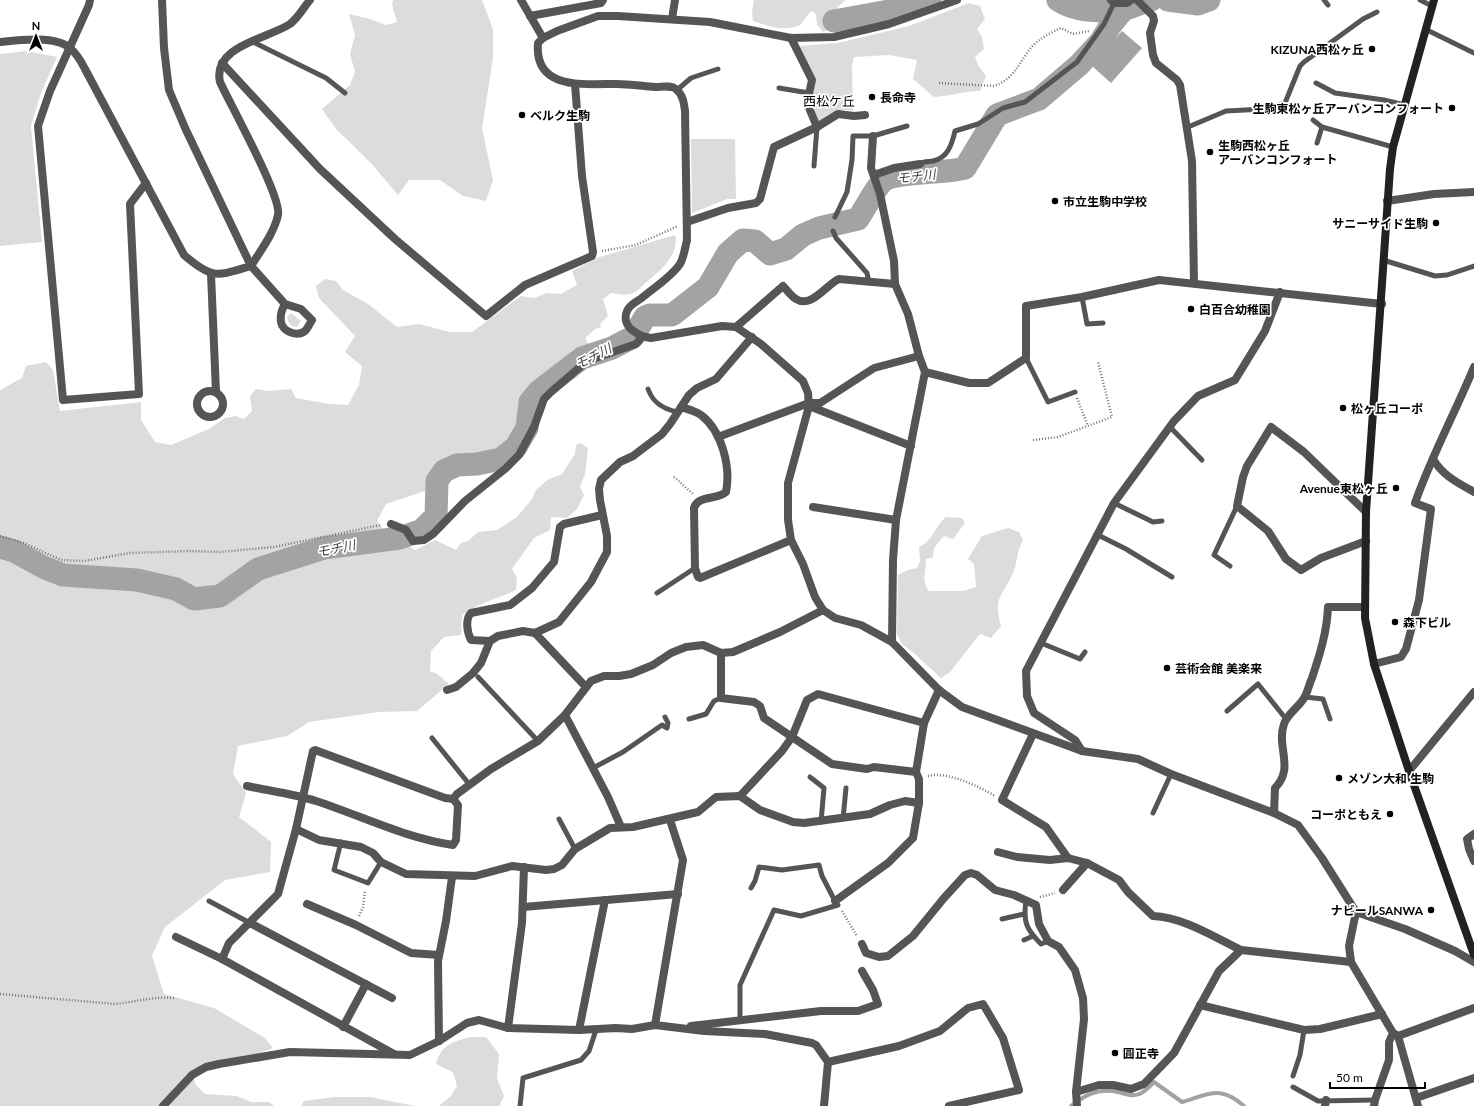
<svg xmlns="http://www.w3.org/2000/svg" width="1474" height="1106" font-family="Lato,'Noto Sans JP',sans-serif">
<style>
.green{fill:#dcdcdc}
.water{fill:#a3a3a3}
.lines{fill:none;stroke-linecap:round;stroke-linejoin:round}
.stream{stroke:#a3a3a3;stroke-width:4}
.river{stroke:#a3a3a3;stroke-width:23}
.path{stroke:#777;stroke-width:2.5;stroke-dasharray:1 2;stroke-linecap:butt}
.lane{stroke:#555;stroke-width:5}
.street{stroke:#555;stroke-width:8}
.secondary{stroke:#222;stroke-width:8}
.poi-dot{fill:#000;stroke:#fff;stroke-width:1.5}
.labels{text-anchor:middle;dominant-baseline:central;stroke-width:3.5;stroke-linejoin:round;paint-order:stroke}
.poi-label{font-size:12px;font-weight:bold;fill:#000;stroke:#fff;text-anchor:start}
.neighbourhood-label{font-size:13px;fill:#000;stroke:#fff}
.water-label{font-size:13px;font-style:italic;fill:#444;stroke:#fff}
</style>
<rect width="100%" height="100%" fill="#fff"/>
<g class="green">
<path d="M393 0H482L493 29V58L482 128 493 180 486 201 463 196 440 180H409L398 195 371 163 336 129 322 109 350 85 355 72 350 54 355 35 349 14 370 19 386 25 397 22 392 5Z"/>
<path d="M754 0H846C835 8 832 14 833 27L823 32 817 24 816 14 812 11C807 14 804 22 800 25 785 32 768 26 753 21L752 12Z"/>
<path d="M969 3 980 6 985 19 977 29 982 37 984 49 975 57 978 65 986 76 980 91C964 91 950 96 934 97L913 79 917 60 889 55 854 57 852 67 853 111C840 108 831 112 821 121L818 120 811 101 815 83 799 46 838 43 909 26Z"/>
<path d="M27 51 57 57 41 93 31 126 42 242 0 246V54Z"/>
<path d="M691 139H735L736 199H727L692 213Z"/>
<path d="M675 235C680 255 659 272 645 283 641 287 638 291 633 293 625 296 619 294 611 293L603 299 608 316 600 324 601 327 595 329 585 338 591 349 574 357 527 395 520 421 507 449 490 458 468 456 439 464 431 489 386 504 377 521 384 532 415 550 435 540 456 550 461 543 468 541 478 532 497 530 517 517 532 499 536 490 547 480 562 474 575 454 576 445 580 443 588 448 585 474 580 487 584 495 577 509 567 518 551 517 550 530 534 538 512 569 517 578 516 590C498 599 478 603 462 615L461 635 444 637 431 651 430 672 436 673 449 684 417 711 379 712 309 722 287 736 238 746 233 774 246 793 239 817 271 842 270 872 225 880 165 927 152 956 164 994 214 1008 265 1038 273 1048 254 1055 215 1062 193 1070 195 1084 205 1094 237 1096 251 1102H269L274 1106H0V390L22 378 26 366 46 362 53 370 60 411 141 402V420L155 442 171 445 209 429 225 418 236 416 244 419 252 411 250 396 256 389 268 391 291 389 296 398 330 404 348 405 359 385 362 366 345 352 355 336 319 298 316 286 325 279 336 281 343 290 368 304 397 327 419 324 450 332H472L521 296 534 298 547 293 561 294 577 285 572 271 600 257Z"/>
<path d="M291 313 301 321 297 327 292 326 289 323 287 317Z"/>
<path d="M946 517 962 518 965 523 953 539 944 536 934 548 933 557 926 559C926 571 921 581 929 591H963L976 587 974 564 968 559 982 536 1008 528 1019 532 1023 540C1016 553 1018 561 1013 573 1002 597 993 597 1001 626L991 638 980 634 950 672 941 678 915 654 902 644 897 634 898 575 908 570 917 568 920 561 919 547C932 542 935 526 946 517Z"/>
<path d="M470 1037H486L499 1054 497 1079 504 1096 499 1106H439L451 1096 457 1086 453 1072 436 1064C441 1045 452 1042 470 1037Z"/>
<path d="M334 1097H370L415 1106H301L304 1101Z"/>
</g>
<path class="water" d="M1122 31 1142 48 1111 83 1092 66Z"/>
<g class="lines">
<path class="stream" d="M1071 1106C1086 1094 1099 1088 1118 1092 1125 1094 1132 1097 1139 1094 1145 1092 1150 1086 1154 1082L1182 1102C1209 1094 1220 1085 1244 1106"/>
<g class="river">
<path d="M1058 0C1078 13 1100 11 1123 10"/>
<path d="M1168 0 1198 4 1209 0"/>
<path d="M834 21 889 11 930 0"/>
<path d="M0 547 14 551 43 567 63 575 137 580 176 589 194 599 220 596 258 569 324 548 400 538 422 530 436 516 437 481 444 471 457 465 477 464 501 459 516 447 527 428 530 402 539 391 582 358 612 348 633 337 645 317 650 315H672L708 287 728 253 743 240 755 241 770 254 786 249 803 235 819 228 858 219C866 207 873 192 882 182 893 171 946 174 965 168L997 115 1039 99 1079 65 1101 41 1110 26 1123 10 1151 0"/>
</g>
<g class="path">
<path d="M939 83 994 86C1013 80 1019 63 1030 49 1038 39 1050 33 1061 28L1073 34 1089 31"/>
<path d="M602 251 636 245 678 226"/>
<path d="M1077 398 1088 426"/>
<path d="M1033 440 1058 437 1112 417 1098 362"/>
<path d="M674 477 693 494"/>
<path d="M0 536 24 543 61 560 84 561 130 553 189 551 220 552 274 547 381 525"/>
<path d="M928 776C947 771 978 786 995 796"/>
<path d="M1040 897 1055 893"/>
<path d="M842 911 857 936"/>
<path d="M359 916 363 907 365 890"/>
<path d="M0 994 115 1004C136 1002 154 996 174 998"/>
</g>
<g class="lane">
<path d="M1324 0 1328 5"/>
<path d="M1420 0 1432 6"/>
<path d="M1427 30 1474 53"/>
<path d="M253 42 326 78 345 93"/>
<path d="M1316 83 1335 93 1384 100 1405 105"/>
<path d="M779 88 809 93"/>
<path d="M677 90 691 78 718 69"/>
<path d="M1313 120 1322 127 1393 147"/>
<path d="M1188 127 1226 111 1264 109 1285 103 1300 66 1304 62 1363 19 1377 12"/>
<path d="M1317 143 1322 127"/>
<path d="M920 164C924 161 928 162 933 161 948 158 952 144 955 131L978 124 1003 108 1025 102 1077 62 1104 24 1114 3"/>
<path d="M814 166 817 127"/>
<path d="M835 217 847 192 852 160 853 136H873L907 126"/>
<path d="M833 231 836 238 867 273 869 283"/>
<path d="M1383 260 1435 276 1447 275 1474 266"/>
<path d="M1082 297 1087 324 1103 323"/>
<path d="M1026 358 1048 402 1075 392"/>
<path d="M648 389C653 403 663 409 677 412"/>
<path d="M1170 427 1202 460"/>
<path d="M1114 503 1153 522 1162 521"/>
<path d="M1096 534 1126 549 1172 577"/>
<path d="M1230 566 1214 555 1237 506"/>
<path d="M657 593 695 568"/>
<path d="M1041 643 1080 659 1085 652"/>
<path d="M478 677 538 741"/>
<path d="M1305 697 1323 699 1330 719"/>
<path d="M1227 711 1258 684 1286 719"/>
<path d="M689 719 706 714 714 701 721 698"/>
<path d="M432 738 469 784"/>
<path d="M593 768 623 752 662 725 667 728 668 723 665 717"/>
<path d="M810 777 824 788 821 822"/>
<path d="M1153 813 1171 774"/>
<path d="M559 819 575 849"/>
<path d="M843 819 846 788"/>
<path d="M341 842 334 870 368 883 381 862"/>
<path d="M751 888 755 881 759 867 782 870 819 865 822 876 835 901"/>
<path d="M1026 900C1023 922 1026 929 1041 944L1048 941"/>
<path d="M209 901 250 923"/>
<path d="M1002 919 1024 914"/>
<path d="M1024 940 1033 936"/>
<path d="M740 1021V985L774 910 801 916 838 905"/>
<path d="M1293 1076 1300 1055 1304 1030"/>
<path d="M1293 1087 1318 1101 1375 1100"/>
<path d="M520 1106 523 1078 581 1060 589 1051 596 1030"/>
</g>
<g class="street">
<path d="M90 0 89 5 50 91 38 126 63 400 139 394 130 204 146 183"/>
<path d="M162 0 164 48 169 90 186 130 251 266 285 304 301 309 312 320C310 323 308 328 305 331 297 337 283 332 281 322 280 316 282 309 285 304"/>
<path d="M521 0 543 38"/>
<path d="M957 0 889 24 834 37 791 38 710 22 618 16H598L557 31 543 38 538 43C534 90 583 84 616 84 629 84 642 86 655 87 662 87 671 85 676 89 683 95 684 103 685 111L687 240C685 248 684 257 680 264 671 277 655 287 643 297 637 302 630 304 627 311 624 318 626 325 632 330 639 335 642 337 651 338L722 326 736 327 761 344 803 381 808 393 809 406 788 483V520L791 540 803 564 815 597 823 610 835 618 861 625 892 642 939 690 962 707 1082 751 1138 759 1171 774 1274 813 1298 825 1322 858 1356 912 1405 929 1455 951 1474 962"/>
<path d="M1111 0 1114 3H1127L1131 0"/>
<path d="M1137 0 1153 16 1154 21 1150 33 1153 55 1156 63 1177 80 1180 85 1192 161 1194 283"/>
<path d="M530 16 601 3 603 0"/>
<path d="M672 19 675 0"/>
<path d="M791 38 812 80 807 103 817 127"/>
<path d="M0 42C18 40 55 35 70 48 77 54 81 61 85 69L184 255C213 280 217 276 251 266 261 250 274 233 278 215 282 197 230 104 220 82 212 46 267 39 290 24 298 18 304 7 310 0"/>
<path d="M222 63 320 169 395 239 486 316 525 285 592 256 593 252 582 176 575 84"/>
<path d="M873 136 871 168 880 194 894 261 895 284 908 314 919 356 925 372 896 520 893 560 892 642"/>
<path d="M874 175 894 168 920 164"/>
<path d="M1387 201 1434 194 1474 192"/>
<path d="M687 222 728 208 756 203 760 199 774 147 817 127 838 114 854 116 865 115"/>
<path d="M211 274 216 392"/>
<path d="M736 327 783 286C787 290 791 296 796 299 811 309 827 284 839 279L895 284"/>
<path d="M925 372 969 383H988L1026 358V306L1082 297 1159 280 1382 304"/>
<circle cx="210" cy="404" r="13"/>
<path d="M809 406 911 446"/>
<path d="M681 407C687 409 695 411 701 415 722 431 731 467 726 492 717 500 698 495 694 508L695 568 698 577 700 578 791 540"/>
<path d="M718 437 809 403H820L874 368 919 356"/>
<path d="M1433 459C1443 476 1458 483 1474 492"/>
<path d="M813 507 896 520"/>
<path d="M391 524 406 530 413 541 424 540 433 534 465 501 505 469 519 455 534 427 544 399 551 392 587 361 636 344 642 337"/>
<path d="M1366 541 1321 558 1301 570 1286 559 1268 531 1237 506 1243 477 1247 466 1271 427 1304 452 1366 512"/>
<path d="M535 633 586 687"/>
<path d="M490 641 471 640C467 632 465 619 471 613L510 605 532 588 554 562 560 527 564 524 602 515"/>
<path d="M721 653V698L754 702 760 706 764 718 832 764 867 769 874 767 916 772"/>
<path d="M1374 664 1401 657 1406 649 1419 600 1431 509 1415 503C1431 457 1455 413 1474 367"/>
<path d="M447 690 456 687 473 673 481 663 490 641 498 636 523 631 535 633 559 622 591 582 607 552V536L600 500 599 489 601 480 620 462 633 456 662 434 670 424 689 395 697 388 716 379 752 337"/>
<path d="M565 715 608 797 621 827"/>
<path d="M1033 734 1002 800 1046 827 1068 858"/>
<path d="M1082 751 1075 740 1034 713 1027 696 1026 671 1114 503 1174 421 1198 396 1235 380 1265 331 1280 292"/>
<path d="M1409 771 1474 692"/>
<path d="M740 796 782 751 792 737 807 700 818 694 924 723"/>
<path d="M453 799 457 794 491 769 538 741 565 715 591 681 604 676H619L631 674 653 665 671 653 686 647 703 645 721 653 733 652 780 632 823 610"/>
<path d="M1274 813 1275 788C1295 768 1276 747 1284 724 1287 714 1299 707 1304 698 1308 692 1309 684 1312 678 1320 654 1327 632 1328 607H1365"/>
<path d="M296 829 319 840 361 847 373 853 381 862 406 874 475 876 512 866 546 870 554 869 562 865 575 849 610 828 633 827 698 812 716 797 740 796 760 810 793 822 804 823 870 814 890 805 905 801 919 803"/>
<path d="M1474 834 1467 839 1469 849 1474 861"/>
<path d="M998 852 1017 857 1050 860 1068 858 1087 863 1119 880 1128 892 1153 916C1183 917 1214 937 1241 950"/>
<path d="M1063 890 1087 863"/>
<path d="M835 901 888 863 913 838 919 803V779L916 772 924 723 939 690"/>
<path d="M307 904 356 925 411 953 439 955"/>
<path d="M523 907 678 894"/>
<path d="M1356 912 1349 946 1351 962 1393 1033 1389 1042V1060L1375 1100 1374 1106"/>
<path d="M250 923 392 998"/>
<path d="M176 937 222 959 394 1054"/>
<path d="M862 944 866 953 879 957 888 956 913 936 944 898 965 875 971 873 977 875 995 890 1014 895 1036 905 1039 924 1048 941 1059 947 1075 970 1083 998 1084 1019 1076 1092 1077 1106"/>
<path d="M222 959 229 943 278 894 296 829 313 751 315 750 445 798 453 799 458 805 456 840 453 845C405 838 362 816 316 801 294 794 270 791 247 786"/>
<path d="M1200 1005 1304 1030 1320 1029 1382 1014"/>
<path d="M655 1025 683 860 670 820"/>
<path d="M691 1026 821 1011H858L878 1004 873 990 862 971"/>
<path d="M343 1027 366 984"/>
<path d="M508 1028 522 923 524 867"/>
<path d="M579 1030 605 900"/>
<path d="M1393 1033 1398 1036 1474 1008"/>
<path d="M1398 1036 1418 1106"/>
<path d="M439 1041 438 961 446 921 452 877"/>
<path d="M828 1062 899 1046 940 1031 968 1008 983 1004 1003 1038 1019 1090 949 1106"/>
<path d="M1076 1092 1099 1085H1113L1131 1089 1144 1084 1174 1053 1219 971 1241 950 1351 962"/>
<path d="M1416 1098 1474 1078"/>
<path d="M163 1106 192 1075 206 1067 219 1064 290 1052 410 1055 439 1041 467 1023 479 1020 508 1028 579 1030 616 1028 632 1029 655 1025 704 1031 765 1034 812 1043 816 1045 828 1062 824 1106"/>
<path d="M1325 1106 1326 1100"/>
</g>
<path class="secondary" d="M1434 0 1393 147 1390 169 1366 512 1365 618 1374 664 1409 771 1474 955"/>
</g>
<g class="poi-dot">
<circle cx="1372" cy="49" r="4"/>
<circle cx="872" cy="97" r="4"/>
<circle cx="1452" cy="108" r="4"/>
<circle cx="522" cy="115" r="4"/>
<circle cx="1210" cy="152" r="4"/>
<circle cx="1055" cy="201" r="4"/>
<circle cx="1436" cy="223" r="4"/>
<circle cx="1191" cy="309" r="4"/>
<circle cx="1343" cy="408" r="4"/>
<circle cx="1396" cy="488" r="4"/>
<circle cx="1395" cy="622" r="4"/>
<circle cx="1167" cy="668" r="4"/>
<circle cx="1339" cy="778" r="4"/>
<circle cx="1390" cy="814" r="4"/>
<circle cx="1431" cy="910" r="4"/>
<circle cx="1115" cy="1053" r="4"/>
</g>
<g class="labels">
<g class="poi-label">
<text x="1364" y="49" text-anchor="end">KIZUNA西松ヶ丘</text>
<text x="880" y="97">長命寺</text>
<text x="1444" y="108" text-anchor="end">生駒東松ヶ丘アーバンコンフォート</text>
<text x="530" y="115">ベルク生駒</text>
<text x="1218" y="145">生駒西松ヶ丘<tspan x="1218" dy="14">アーバンコンフォート</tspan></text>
<text x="1063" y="201">市立生駒中学校</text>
<text x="1428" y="223" text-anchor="end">サニーサイド生駒</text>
<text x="1199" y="309">白百合幼稚園</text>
<text x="1351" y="408">松ヶ丘コーポ</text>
<text x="1388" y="488" text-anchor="end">Avenue東松ヶ丘</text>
<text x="1403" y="622">森下ビル</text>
<text x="1175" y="668">芸術会館 美楽来</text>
<text x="1347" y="778">メゾン大和 生駒</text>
<text x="1382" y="814" text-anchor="end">コーポともえ</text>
<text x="1423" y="910" text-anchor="end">ナビールSANWA</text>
<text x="1123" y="1053">圓正寺</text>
</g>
<g class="neighbourhood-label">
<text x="829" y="101">西松ケ丘</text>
</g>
<g class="water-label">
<text transform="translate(916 176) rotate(-6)">モチ川</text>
<text transform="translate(593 356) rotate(-27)">モチ川</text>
<text transform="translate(336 548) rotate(-11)">モチ川</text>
</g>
</g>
<g transform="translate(36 36)" stroke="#ffffff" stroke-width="3" paint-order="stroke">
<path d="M0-3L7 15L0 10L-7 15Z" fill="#000000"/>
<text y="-6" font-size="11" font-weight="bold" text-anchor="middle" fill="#000000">N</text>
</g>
<path d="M1330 1082v6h95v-6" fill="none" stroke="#000000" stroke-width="2"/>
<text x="1336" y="1082" font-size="12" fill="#000000" stroke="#ffffff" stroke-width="3" paint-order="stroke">50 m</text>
</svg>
